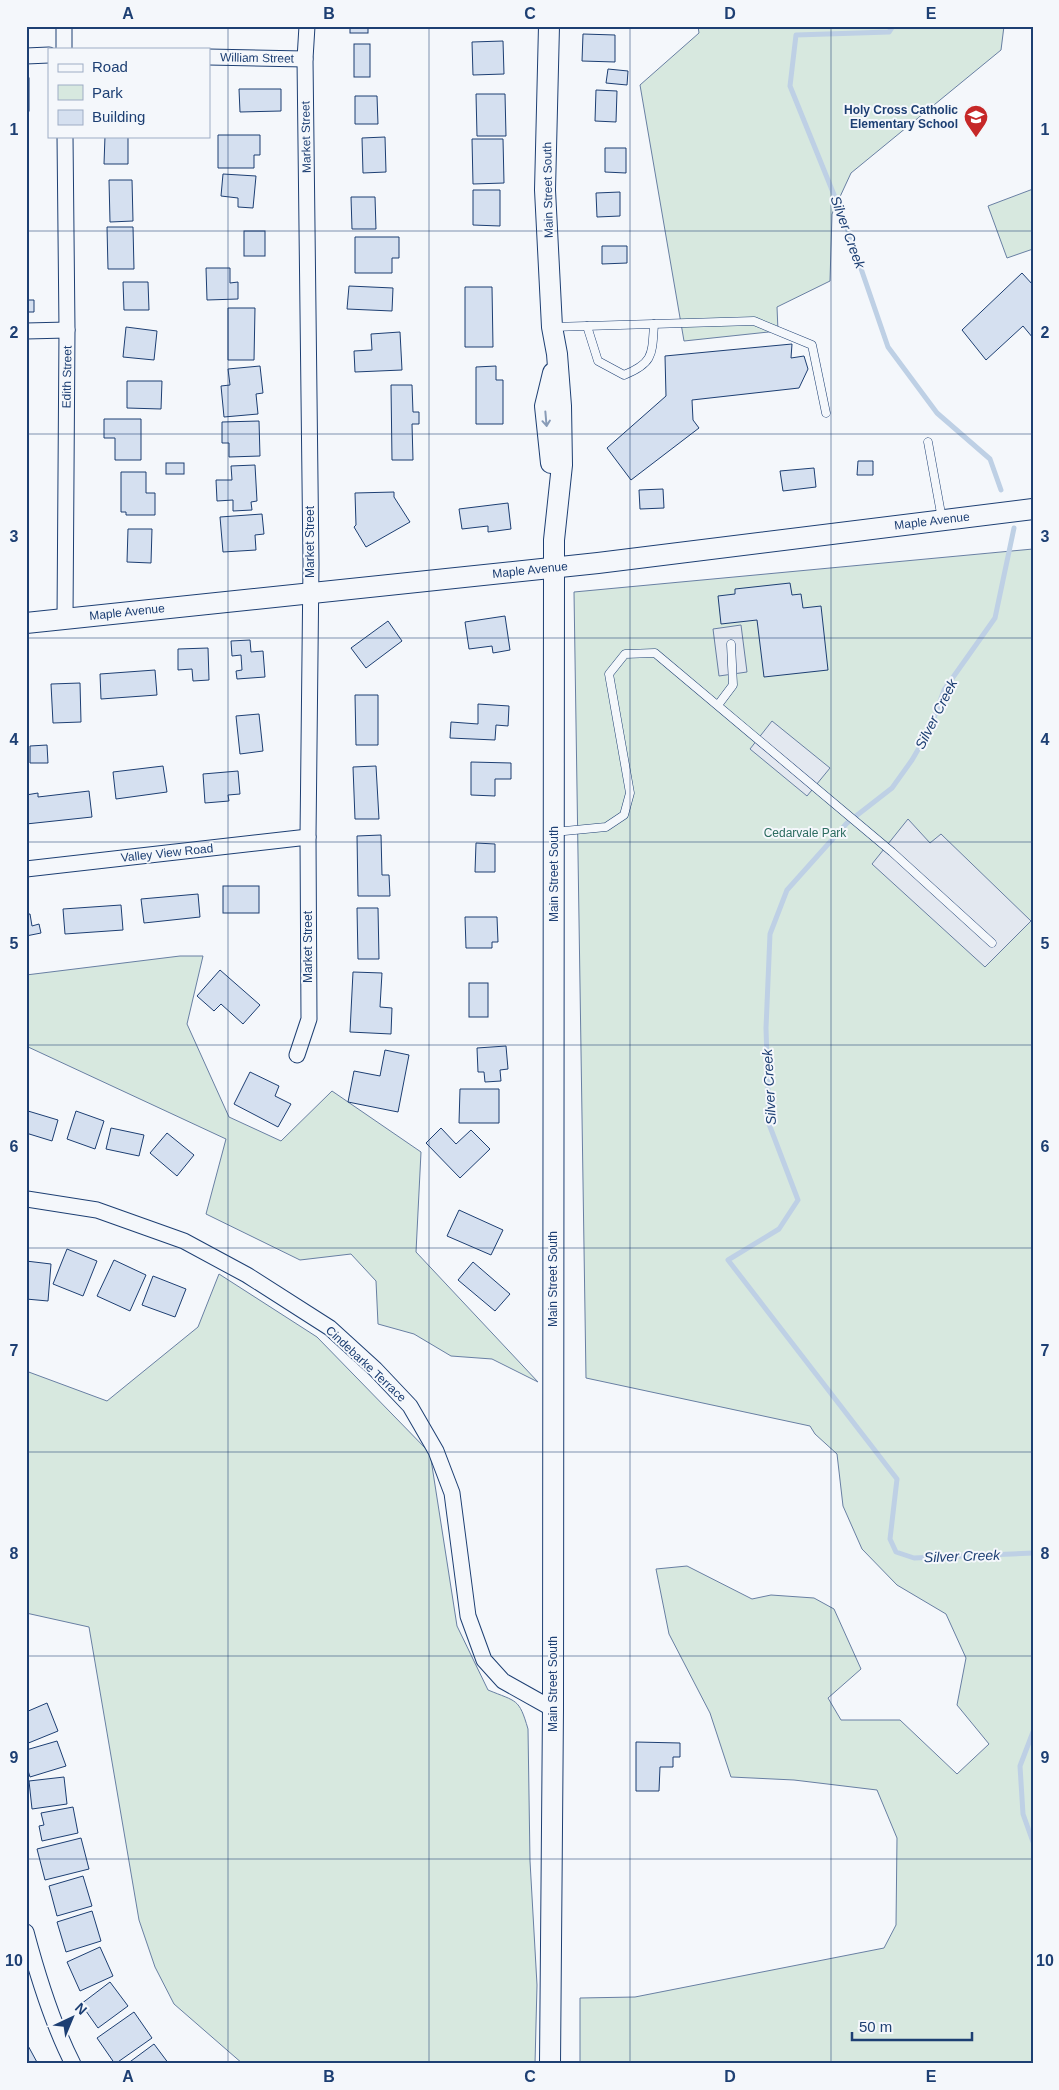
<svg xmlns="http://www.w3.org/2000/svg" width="1059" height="2090" font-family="Helvetica,sans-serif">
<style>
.green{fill:#d7e8df;stroke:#687fa3}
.parking{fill:#e3e8f0;stroke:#687fa3}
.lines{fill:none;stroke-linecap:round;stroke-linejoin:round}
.stream{stroke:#bed0e5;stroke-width:5}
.building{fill:#d5e0f0;stroke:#1d3f73}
.lane-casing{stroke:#1d3f73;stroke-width:9}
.street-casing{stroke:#1d3f73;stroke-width:17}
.secondary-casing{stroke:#1d3f73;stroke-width:22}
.lane{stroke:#f4f7fb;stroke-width:8}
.street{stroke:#f4f7fb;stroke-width:15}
.secondary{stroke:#f4f7fb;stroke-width:20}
.oneway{stroke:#889bb7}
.grid{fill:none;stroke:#1d3f73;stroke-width:1;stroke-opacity:0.55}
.labels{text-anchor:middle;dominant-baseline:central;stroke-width:4;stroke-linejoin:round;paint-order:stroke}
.street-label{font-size:12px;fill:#1d3f73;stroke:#f4f7fb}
.poi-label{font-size:12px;font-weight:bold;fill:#1d3f73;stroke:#f4f7fb;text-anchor:end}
.park-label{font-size:12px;fill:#2c6c60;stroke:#f4f7fb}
.water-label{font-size:14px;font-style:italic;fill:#1d3f73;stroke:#f4f7fb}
.neatline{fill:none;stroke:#1d3f73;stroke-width:2}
.grid-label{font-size:16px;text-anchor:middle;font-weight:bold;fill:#1d3f73}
</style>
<rect width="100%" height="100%" fill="#f4f7fb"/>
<g class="green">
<path d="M698 26H1004L1001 50 851 173 832 214 830 281 777 307 778 331 684 341 640 85 699 33Z"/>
<path d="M1033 189V249L1007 258 988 206Z"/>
<path d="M1033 549V2064H580V1998L635 1997 884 1948 896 1925 897 1838 877 1790 794 1780 731 1777 710 1713 669 1634 656 1569 687 1566 752 1599 771 1595 814 1598 834 1609 861 1669 828 1698 841 1720H900L957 1774 989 1744 957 1705 966 1658 946 1614 897 1585 862 1549 843 1506 837 1454 815 1434 810 1426 586 1378 574 592Z"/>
<path d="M180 956H203L187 1024 229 1117 281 1141 332 1091 421 1152 416 1252 538 1382 492 1359 451 1356 414 1334 378 1324 376 1281 351 1254 300 1260 206 1214 226 1139 26 1046V975Z"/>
<path d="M219 1274 317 1337 430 1453 457 1626 488 1690C517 1702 519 1698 528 1729L530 1861 537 1985 535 2064H243L174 2004 155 1967 139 1920 89 1627 26 1613V1371L107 1401 198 1327Z"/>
</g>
<g class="parking">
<path d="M741 625 747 672 719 676 713 629Z"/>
<path d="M772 721 830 768 807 796 750 749Z"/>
<path d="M908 819 930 843 941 834 1031 921 985 967 872 864Z"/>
</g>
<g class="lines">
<g class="stream">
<path d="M893 26 889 32 796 35 790 86 845 222 888 347 937 413 990 459 1001 490"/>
<path d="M1014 528 995 618 944 690 930 729 912 760 892 788 847 823 787 890 770 934 766 1028 769 1124 798 1200 779 1229 728 1260 897 1479 890 1539 896 1552 914 1558 1033 1553"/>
<path d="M1033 1732 1020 1766 1023 1814 1033 1842"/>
</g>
</g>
<g class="building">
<rect x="350" y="26" width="18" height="7"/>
<path d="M583 34 615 35V62L582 61Z"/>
<path d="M503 41 504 74 473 75 472 42Z"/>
<rect x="354" y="44" width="16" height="33"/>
<path d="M608 69 628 71 627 85 606 83Z"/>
<rect x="26" y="78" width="3" height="33"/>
<path d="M239 89H281V111L240 112Z"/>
<path d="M596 90 617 91 616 122 595 121Z"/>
<path d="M476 94H505L506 136H477Z"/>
<path d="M355 96H377L378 124H355Z"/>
<path d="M218 135H260V155H254V168H218Z"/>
<path d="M105 136H128V164H104Z"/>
<path d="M385 137 386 172 363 173 362 138Z"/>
<path d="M472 139H503L504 183 473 184Z"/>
<path d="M605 148H626V173L605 172Z"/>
<path d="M223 174 256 176 253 208 238 207V198L221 196Z"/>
<path d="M109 180H132L133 221 110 222Z"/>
<path d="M473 190H500V226L473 225Z"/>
<path d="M620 192V216L597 217 596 193Z"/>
<path d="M351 197H375L376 229H352Z"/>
<path d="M107 227H133L134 269H108Z"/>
<rect x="244" y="231" width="21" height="25"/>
<path d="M355 237H399V258H392V273H355Z"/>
<path d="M602 246H627V263L602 264Z"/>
<path d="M206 268H230V283L238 282V299L207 300Z"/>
<path d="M1022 273 1033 285V338L1023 326 986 360 962 330Z"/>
<path d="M123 282H148L149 310H124Z"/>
<path d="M349 286 393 288 392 311 347 309Z"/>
<path d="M465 287H492L493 347H465Z"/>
<path d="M26 289 27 300H34V312H27V315Z"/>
<path d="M228 308H255L254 360H228Z"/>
<path d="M126 327 157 331 154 360 123 357Z"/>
<path d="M400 332 402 370 355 372 354 351 372 350 371 334Z"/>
<path d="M792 344 791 358 804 356 808 369 799 388 692 400 693 420 699 428 631 480 607 448 666 396 665 356Z"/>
<path d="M260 366 263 393 256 394 258 414 224 417 221 386 230 385 228 369Z"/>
<path d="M496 366V380H503V424H476V367Z"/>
<path d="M127 381H162L161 409 127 408Z"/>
<path d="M391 385H412L413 412H419V424H412L413 460H392Z"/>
<path d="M104 419H141V460H115V438H104Z"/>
<path d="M259 421 260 456 229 457V443H222V422Z"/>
<path d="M858 461H873V475H857Z"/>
<rect x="166" y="463" width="18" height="11"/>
<path d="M255 465 257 501 251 502 252 510 233 511V500L217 501 216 480H232L231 466Z"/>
<path d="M814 468 816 487 783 491 780 471Z"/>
<path d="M121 472H146V493H155V515H126V512H121Z"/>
<path d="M663 489 664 508 640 509 639 490Z"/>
<path d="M394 492V497L410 522 366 547 354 527 356 525 355 493Z"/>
<path d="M508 503 511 529 488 532V526L462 529 459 509Z"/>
<path d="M262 514 264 534 255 535 256 550 223 552 220 517Z"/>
<path d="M128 529H152L151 563 127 562Z"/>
<path d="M790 583 792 595 801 594 803 608 821 606 828 670 764 677 757 620 721 624 718 596 735 594V589Z"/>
<path d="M505 616 510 650 493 653 492 646 469 649 465 622Z"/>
<path d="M388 621 402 641 366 668 351 648Z"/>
<path d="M250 640 251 652 263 651 265 677 237 679 236 671 242 670 241 655 232 656 231 641Z"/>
<path d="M208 648 209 680 193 681 192 669 178 670V649Z"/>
<path d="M155 670 157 695 101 699 100 674Z"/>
<path d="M80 683 81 722 53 723 51 684Z"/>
<path d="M355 695H378V745H356Z"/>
<path d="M478 704 509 706 508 726 496 725 495 740 450 738 451 722 478 724Z"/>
<path d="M259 714 263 751 240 754 236 716Z"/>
<path d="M47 745 48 763H30V746Z"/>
<path d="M471 762 511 763V779H495V796L471 795Z"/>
<path d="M163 766 167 792 116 799 113 772Z"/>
<path d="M376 766 379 819H355L353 767Z"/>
<path d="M238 771 240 794 228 795 229 801 205 803 203 774Z"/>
<path d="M89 791 92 817 26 824V795L38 793V797Z"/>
<path d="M381 835 382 875H389L390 896H358L357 836Z"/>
<path d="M476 843 495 844V872H475Z"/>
<rect x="223" y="886" width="36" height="27"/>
<path d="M198 894 200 917 144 923 141 899Z"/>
<path d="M121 905 123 930 65 934 63 909Z"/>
<path d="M357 908H378L379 959H358Z"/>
<path d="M26 914H30L32 926 39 924 41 933 26 936Z"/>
<path d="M465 917H497L498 942H492V948H466Z"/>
<path d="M220 970 260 1005 243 1024 221 1004 214 1011 197 996Z"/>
<path d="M353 972 382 973 380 1007 392 1008 391 1034 350 1032Z"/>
<rect x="469" y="983" width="19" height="34"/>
<path d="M506 1046 508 1069 500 1070 501 1081 485 1082 484 1072H478L477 1048Z"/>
<path d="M385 1050 409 1055 398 1112 348 1102 354 1071 380 1076Z"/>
<path d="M250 1072 279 1086 275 1096 291 1104 278 1127 234 1104Z"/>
<path d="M460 1089H499V1123H459Z"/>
<path d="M28 1111 58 1120 52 1141 26 1133Z"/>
<path d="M76 1111 104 1121 95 1149 67 1139Z"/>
<path d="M111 1128 144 1135 139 1156 106 1149Z"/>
<path d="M441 1128 456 1144 471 1130 490 1149 460 1178 426 1143Z"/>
<path d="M167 1133 194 1155 177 1176 150 1153Z"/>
<path d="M459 1210 503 1230 491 1255 447 1236Z"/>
<path d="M67 1249 97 1261 83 1296 53 1284Z"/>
<path d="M114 1260 146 1275 130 1311 97 1296Z"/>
<path d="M26 1261 51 1264 48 1301 26 1299Z"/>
<path d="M473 1262 510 1294 495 1311 458 1280Z"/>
<path d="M153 1276 186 1289 175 1317 142 1305Z"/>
<path d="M47 1703 58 1731 26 1744V1712Z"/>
<path d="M57 1741 66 1766 30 1777 26 1764V1750Z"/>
<path d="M636 1742 680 1743V1757H673V1767H660L659 1791H636Z"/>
<path d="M64 1777 67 1804 32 1809 29 1781Z"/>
<path d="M73 1807 78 1833 42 1841 39 1826 44 1825 41 1813Z"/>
<path d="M81 1838 89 1869 45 1880 37 1849Z"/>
<path d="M83 1876 92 1906 57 1916 49 1886Z"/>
<path d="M92 1911 101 1941 66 1952 57 1922Z"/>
<path d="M100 1947 113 1976 80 1991 67 1962Z"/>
<path d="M110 1982 128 2006 98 2028 81 2004Z"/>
<path d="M134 2012 152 2038 115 2064 97 2038Z"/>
<path d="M26 2042 38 2064H26Z"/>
<path d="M154 2044 169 2064H127Z"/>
</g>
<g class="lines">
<defs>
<g id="lane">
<path d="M587 326 598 361 624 375C654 363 652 354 654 324"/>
<path d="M552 327 754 321 812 345 826 413"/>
<path d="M928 442 942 519"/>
<path d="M718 705 733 685 731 644"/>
<path d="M554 832 606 827 624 815 630 793 609 674 625 654 655 653 892 852 992 943"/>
</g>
<g id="street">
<path d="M64 49V26"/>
<path d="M26 56 49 55"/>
<path d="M209 57 305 59"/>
<path d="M65 136 67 330 65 619"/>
<path d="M26 331 67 330"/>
<path d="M26 869 308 837"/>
<path d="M297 1055 309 1019 308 837 311 564 305 59 307 26"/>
<path d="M27 1199 97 1210 184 1241 247 1275 330 1328 375 1369 410 1406 436 1451 452 1493 468 1616 484 1660 503 1681 553 1709"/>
<path d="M26 1932C38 1977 52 2023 73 2064"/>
</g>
<g id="secondary">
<path d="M549 26 545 190 552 327 557 354 561 406 562 465 554 540V567L553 1709 550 2064"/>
<path d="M551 463 545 406 553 373"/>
<path d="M26 623 598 563 1033 509"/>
</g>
</defs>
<use href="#lane" class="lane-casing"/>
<use href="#street" class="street-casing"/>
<use href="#secondary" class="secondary-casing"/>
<use href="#lane" class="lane"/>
<use href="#street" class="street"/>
<use href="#secondary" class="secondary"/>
</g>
<defs><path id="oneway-shaft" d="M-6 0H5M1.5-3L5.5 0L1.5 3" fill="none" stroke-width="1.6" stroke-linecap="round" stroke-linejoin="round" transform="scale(1.25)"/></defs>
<use class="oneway" href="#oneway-shaft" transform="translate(546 419) rotate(85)"/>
<path class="grid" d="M228 26V2064M429 26V2064M630 26V2064M831 26V2064M26 231H1033M26 434H1033M26 638H1033M26 842H1033M26 1045H1033M26 1248H1033M26 1452H1033M26 1656H1033M26 1859H1033"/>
<defs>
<symbol id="school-pin" viewBox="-11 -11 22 30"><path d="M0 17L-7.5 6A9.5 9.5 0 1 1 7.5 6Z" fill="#c62828" stroke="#f4f7fb"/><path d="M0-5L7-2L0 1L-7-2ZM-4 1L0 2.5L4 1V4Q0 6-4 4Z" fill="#fff"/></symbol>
</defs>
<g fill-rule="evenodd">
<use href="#school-pin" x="962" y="103" width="28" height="38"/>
</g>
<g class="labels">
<g class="street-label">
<text transform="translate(257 58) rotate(1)">William Street</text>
<text transform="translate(306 137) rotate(-91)">Market Street</text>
<text transform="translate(548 190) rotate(-91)">Main Street South</text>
<text transform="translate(67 377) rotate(-89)">Edith Street</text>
<text transform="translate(932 521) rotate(-7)">Maple Avenue</text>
<text transform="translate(310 542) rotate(-90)">Market Street</text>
<text transform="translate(530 570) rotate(-6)">Maple Avenue</text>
<text transform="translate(127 612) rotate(-6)">Maple Avenue</text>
<text transform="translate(167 853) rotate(-6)">Valley View Road</text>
<text transform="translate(554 874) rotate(-90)">Main Street South</text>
<text transform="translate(308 947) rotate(-90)">Market Street</text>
<text transform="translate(553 1279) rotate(-90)">Main Street South</text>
<text transform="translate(366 1364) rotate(43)">Cindebarke Terrace</text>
<text transform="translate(553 1684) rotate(-90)">Main Street South</text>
</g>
<g class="poi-label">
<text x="958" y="110">Holy Cross Catholic<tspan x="958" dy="14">Elementary School</tspan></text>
</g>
<g class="park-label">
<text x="805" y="833">Cedarvale Park</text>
</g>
<g class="water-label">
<text transform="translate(848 232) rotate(70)">Silver Creek</text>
<text transform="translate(936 714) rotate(-63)">Silver Creek</text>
<text transform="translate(769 1087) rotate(-93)">Silver Creek</text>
<text transform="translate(962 1556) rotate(-2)">Silver Creek</text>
</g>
</g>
<rect width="1059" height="2090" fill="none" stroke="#f4f7fb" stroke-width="55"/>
<rect x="48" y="48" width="162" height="90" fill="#f4f7fb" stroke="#9eadc5"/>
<rect x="58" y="64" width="25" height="8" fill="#f4f7fb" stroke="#9eadc5"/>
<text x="92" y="72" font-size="15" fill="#1d3f73">Road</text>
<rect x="58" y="85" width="25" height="15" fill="#d7e8df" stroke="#9eadc5"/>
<text x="92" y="98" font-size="15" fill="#1d3f73">Park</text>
<rect x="58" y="110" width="25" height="15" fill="#d5e0f0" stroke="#9eadc5"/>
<text x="92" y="122" font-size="15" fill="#1d3f73">Building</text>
<g transform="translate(72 2018) rotate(44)" stroke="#f4f7fb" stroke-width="4" paint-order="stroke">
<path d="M0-4L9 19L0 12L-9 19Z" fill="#1d3f73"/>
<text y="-8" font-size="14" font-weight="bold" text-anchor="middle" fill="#1d3f73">N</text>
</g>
<path d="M852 2032v8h120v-8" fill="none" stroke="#1d3f73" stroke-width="2.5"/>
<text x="859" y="2032" font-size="15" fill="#1d3f73" stroke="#f4f7fb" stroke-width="4" paint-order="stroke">50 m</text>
<rect x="28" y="28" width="1004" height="2034" class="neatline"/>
<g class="grid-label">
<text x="128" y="19">A</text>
<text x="329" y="19">B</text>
<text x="530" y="19">C</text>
<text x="730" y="19">D</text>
<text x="931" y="19">E</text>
<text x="14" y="135">1</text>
<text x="1045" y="135">1</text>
<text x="14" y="338">2</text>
<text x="1045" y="338">2</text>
<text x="14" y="542">3</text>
<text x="1045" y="542">3</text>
<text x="14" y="745">4</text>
<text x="1045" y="745">4</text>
<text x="14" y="949">5</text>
<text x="1045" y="949">5</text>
<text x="14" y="1152">6</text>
<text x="1045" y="1152">6</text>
<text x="14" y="1356">7</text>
<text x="1045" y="1356">7</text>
<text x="14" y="1559">8</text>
<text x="1045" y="1559">8</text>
<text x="14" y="1763">9</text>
<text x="1045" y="1763">9</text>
<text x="14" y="1966">10</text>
<text x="1045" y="1966">10</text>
<text x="128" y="2082">A</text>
<text x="329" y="2082">B</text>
<text x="530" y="2082">C</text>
<text x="730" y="2082">D</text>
<text x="931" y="2082">E</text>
</g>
</svg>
